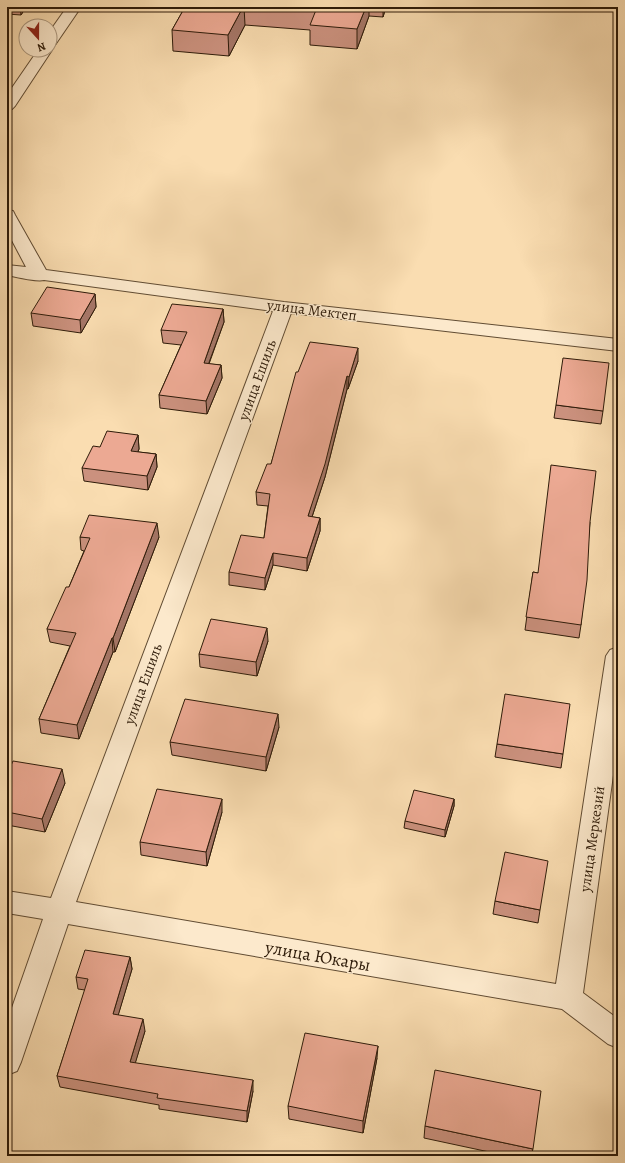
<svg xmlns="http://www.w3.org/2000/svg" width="625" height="1163" font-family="Alegreya,serif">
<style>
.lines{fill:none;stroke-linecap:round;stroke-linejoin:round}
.minor-casing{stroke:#614c33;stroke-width:2}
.minor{fill:#fce9cc;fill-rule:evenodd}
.wall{fill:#cb917e;stroke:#2e1b09}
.shaded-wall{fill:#a57667;stroke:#2e1b09}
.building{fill:#eca993;stroke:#2e1b09}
.labels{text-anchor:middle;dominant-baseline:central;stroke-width:3;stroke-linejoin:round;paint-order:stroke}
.street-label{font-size:15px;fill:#2e1b09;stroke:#fce9cc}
.near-street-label{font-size:18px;fill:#2e1b09;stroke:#fce9cc}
</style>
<rect width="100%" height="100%" fill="#faddb1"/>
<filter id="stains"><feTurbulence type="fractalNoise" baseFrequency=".005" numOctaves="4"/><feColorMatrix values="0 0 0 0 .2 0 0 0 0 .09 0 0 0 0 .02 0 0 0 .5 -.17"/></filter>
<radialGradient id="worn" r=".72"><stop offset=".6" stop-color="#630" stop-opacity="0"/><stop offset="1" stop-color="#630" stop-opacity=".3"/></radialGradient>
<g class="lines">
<defs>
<g id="minor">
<path d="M67 7H81L55 45 50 46V31Z"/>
<path d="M50 47 52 50 15 106 12 109 7 111V95L38 50H50Z"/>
<path d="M7 210 13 211 15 215 46 270 284 302 618 339V351L291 313 76 902 556 984 606 656 610 650 618 647V739L583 993 618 1019V1048L608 1044 562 1009 68 924 21 1062 17 1071 7 1075V1022L43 919 7 913V891L51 898 273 311 44 280C37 282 16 277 7 275V265L26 267 7 231Z"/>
</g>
</defs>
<use href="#minor" class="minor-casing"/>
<use href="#minor" class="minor"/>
</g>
<g class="wall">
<path d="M7 7H26L21 15 7 14Z"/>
<path d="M185 7H386L383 17 369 16 357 49 310 45V30L245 25 229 56 173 51 172 30Z"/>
<path d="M95 294 96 307 81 333 33 326 31 313Z"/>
<path d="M223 309 224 322 209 364 221 365 222 378 207 414 160 408 159 395 181 345 163 343 161 330Z"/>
<path d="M358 361 348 389H347L325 477 312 517 320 518V531L307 571 273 565 265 590 229 585V572L264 538 268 506 257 505 256 492 271 464 298 372Z"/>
<path d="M556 405 603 411 601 424 554 418Z"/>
<path d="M138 435 139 449 138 452 156 454 157 467 148 490 84 481 82 468 100 447Z"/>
<path d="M590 522 581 625 579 638 525 630 533 572 538 573Z"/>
<path d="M80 537H159L115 652H113L79 739 41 733 39 719 70 646 50 642 47 629 69 587 84 551 81 550Z"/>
<path d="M268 641 257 676 200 667 199 654Z"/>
<path d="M279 727 266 771 172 755 170 742Z"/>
<path d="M497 744 563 754 561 768 495 757Z"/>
<path d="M7 774 65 783 45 832 7 825Z"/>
<path d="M454 799V806L445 837 404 828 405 821Z"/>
<path d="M222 812 207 866 141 855 140 842Z"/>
<path d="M495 901 540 910 538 923 493 914Z"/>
<path d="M130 957 132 969 118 1015 145 1031 135 1063 253 1091 247 1122 159 1109V1105L60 1087 57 1076 85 990 78 989 76 977Z"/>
<path d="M377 1058 363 1133 289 1119 288 1106Z"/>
<path d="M425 1126 533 1149 531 1156H508L424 1138Z"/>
</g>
<g class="shaded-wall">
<path d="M20 7H26L21 15Z"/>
<path d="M243 7H244L245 25 229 56 228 35Z"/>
<path d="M366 7H369V16L357 49V29Z"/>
<path d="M383 7H386L383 17Z"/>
<path d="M95 294 96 307 81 333 80 320Z"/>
<path d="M223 309 224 322 204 376V363Z"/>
<path d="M358 348V361L348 389 349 377Z"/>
<path d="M221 365 222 378 207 414 206 401Z"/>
<path d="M347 376V389L325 477 308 529V516Z"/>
<path d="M138 435 139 449 132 464 131 451Z"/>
<path d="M156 454 157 467 148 490 147 476Z"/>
<path d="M320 518V531L307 571V558Z"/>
<path d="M157 523 159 537 115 652 113 638Z"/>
<path d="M273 553V565L265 590V578Z"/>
<path d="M267 628 268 641 257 676 256 662Z"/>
<path d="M112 638 113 652 79 739 77 725Z"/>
<path d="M278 714 279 727 266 771V757Z"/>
<path d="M62 769 65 783 45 832 42 819Z"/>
<path d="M222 799V812L207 866 206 852Z"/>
<path d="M454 799V806L445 837V830Z"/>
<path d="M130 957 132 969 115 1026 113 1014Z"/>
<path d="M143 1019 145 1031 132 1074 130 1062Z"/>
<path d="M378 1046 377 1058 363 1133V1121Z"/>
<path d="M253 1080V1091L247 1122V1111Z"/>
</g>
<g class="building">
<path d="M185 7H243L228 35 172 30Z"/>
<path d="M275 7H366L357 29 310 25 316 10Z"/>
<path d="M47 287 95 294 80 320 31 313Z"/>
<path d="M172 304 223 309 204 363 221 365 206 401 159 395 187 332 161 330Z"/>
<path d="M310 342 358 348 349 377 347 376 325 464 308 516 320 518 307 558 273 553 265 578 229 572 241 535 264 538 270 494 256 492 267 464H271L296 372H298Z"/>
<path d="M563 358 609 363 603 411 556 405Z"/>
<path d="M107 431 138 435 131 451 156 454 147 476 82 468 93 446 100 447Z"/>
<path d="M551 465 596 471 590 522 587 580 581 625 526 617 533 572 538 573Z"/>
<path d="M89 515 157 523 113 638H112L77 725 39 719 76 633 47 629 66 587H69L90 538 80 537Z"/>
<path d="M211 619 267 628 256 662 199 654Z"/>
<path d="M505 694 570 704 563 754 497 744Z"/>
<path d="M185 699 278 714 266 757 170 742Z"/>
<path d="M13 761 62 769 42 819 7 812V774Z"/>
<path d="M157 789 222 799 206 852 140 842Z"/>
<path d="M414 790 454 799 445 830 405 821Z"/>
<path d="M505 852 548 861 540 910 495 901Z"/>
<path d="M85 950 130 957 113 1014 143 1019 130 1062 253 1080 247 1111 157 1098 158 1094 57 1076 88 979 76 977Z"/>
<path d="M305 1033 378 1046 363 1121 288 1106Z"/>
<path d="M435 1070 541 1091 533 1149 425 1126Z"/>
</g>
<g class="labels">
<g class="street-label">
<text transform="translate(312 310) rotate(7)">улица Мектеп</text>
<text transform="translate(257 380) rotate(-70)">улица Ешиль</text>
<text transform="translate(143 684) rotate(-70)">улица Ешиль</text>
<text transform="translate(592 839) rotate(-82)">улица Меркезий</text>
</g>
<g class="near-street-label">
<text transform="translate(318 956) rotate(10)">улица Юкары</text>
</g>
</g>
<rect width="625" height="1163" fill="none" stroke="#faddb1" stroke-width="24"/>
<rect x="8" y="8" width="609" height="1147" fill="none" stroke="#2e1b09" stroke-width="2"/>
<rect x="12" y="12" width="601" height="1139" fill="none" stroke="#2e1b09"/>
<g transform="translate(38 38) rotate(159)"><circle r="19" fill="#fce9cc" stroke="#aa977e"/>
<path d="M0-3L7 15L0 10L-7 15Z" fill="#8f2418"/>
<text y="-6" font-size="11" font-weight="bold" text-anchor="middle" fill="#2e1b09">N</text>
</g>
<rect width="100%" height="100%" filter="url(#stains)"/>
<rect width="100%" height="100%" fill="url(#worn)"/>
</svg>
